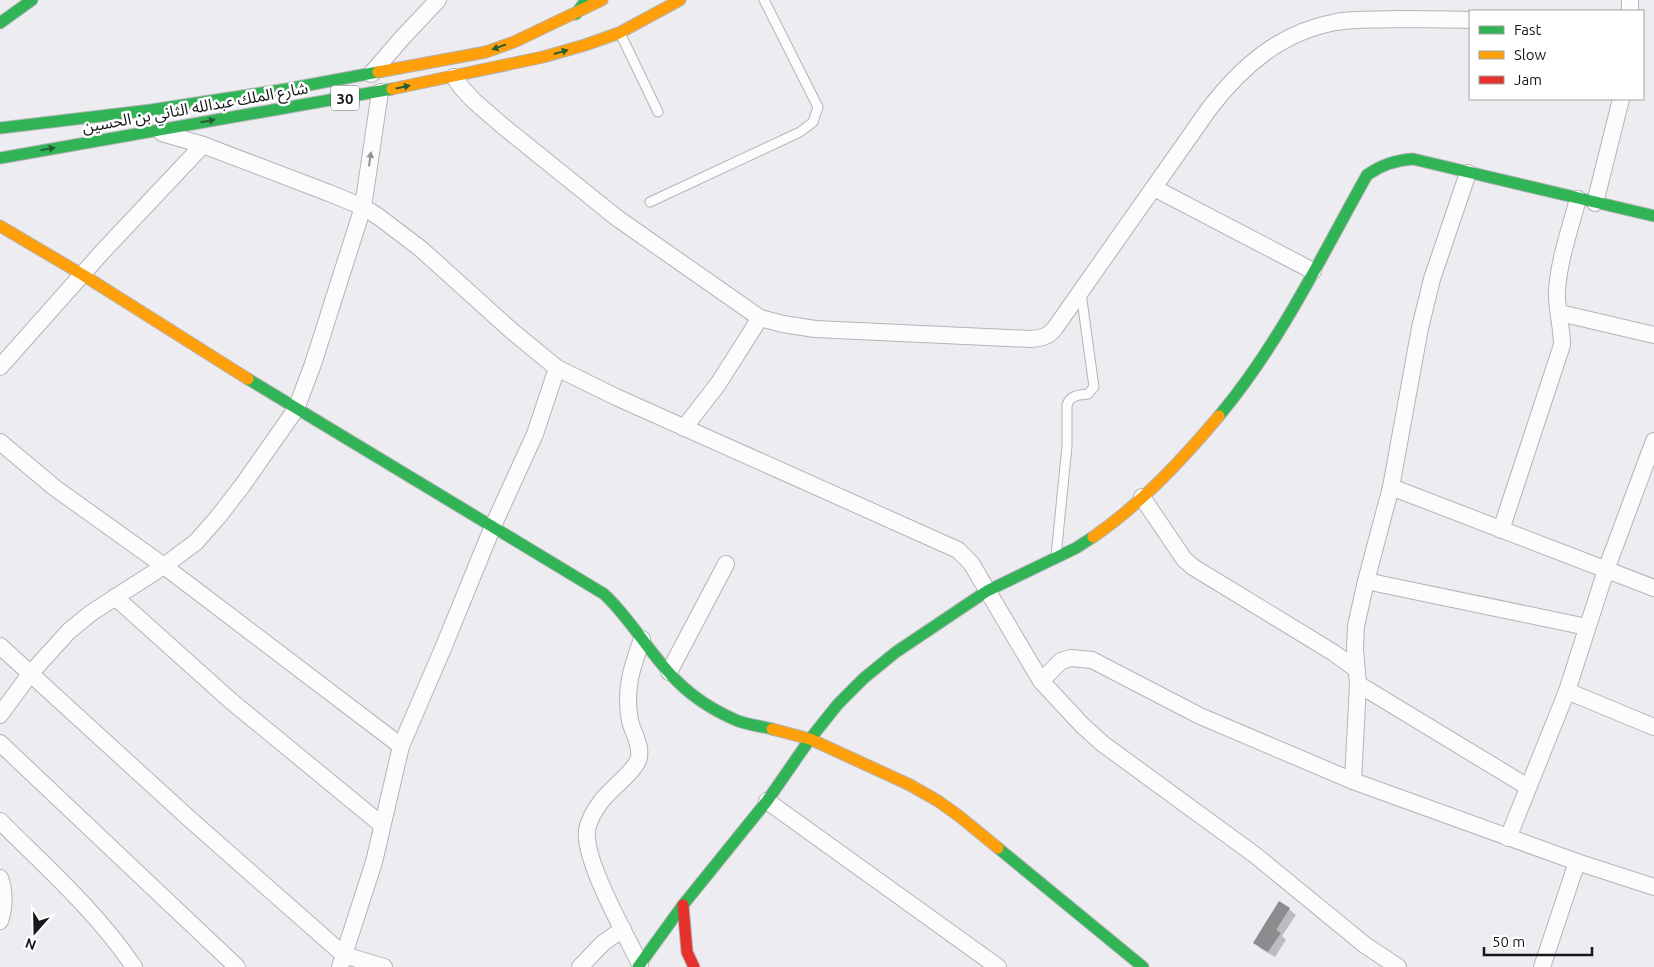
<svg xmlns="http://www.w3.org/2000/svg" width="1654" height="967" font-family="Ubuntu,'Noto Sans Arabic',sans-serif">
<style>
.shadow{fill:#0003}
.building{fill:#8c8c8f}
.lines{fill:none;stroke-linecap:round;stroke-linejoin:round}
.lane-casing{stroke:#b4b3b8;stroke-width:11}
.street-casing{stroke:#b4b3b8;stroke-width:18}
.fast-casing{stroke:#b4b3b8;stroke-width:13}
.slow-casing{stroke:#b4b3b8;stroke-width:13}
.jam-casing{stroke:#b4b3b8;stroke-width:13}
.lane{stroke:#fcfcfd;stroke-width:9}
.street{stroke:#fcfcfd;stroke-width:16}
.fast{stroke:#30b455;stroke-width:11}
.slow{stroke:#ff9f0a;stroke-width:11}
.jam{stroke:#e5322d;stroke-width:11}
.oneway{fill:#235e35}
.oneway2{fill:#959597}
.labels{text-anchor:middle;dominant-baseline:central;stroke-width:5;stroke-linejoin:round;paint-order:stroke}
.shield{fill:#fff;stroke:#5d5d5f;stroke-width:1}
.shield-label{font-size:15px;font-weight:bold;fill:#18171b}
.street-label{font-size:16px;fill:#18171b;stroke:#fff}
</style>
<rect width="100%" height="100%" fill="#ececf1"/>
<path class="shadow" d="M1289 909 1296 915 1282 936 1286 940 1275 957 1261 949 1255 943Z"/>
<path class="building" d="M1279 901 1290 908 1276 930 1281 933 1268 952 1253 943Z"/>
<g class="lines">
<defs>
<g id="lane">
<path d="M621 35 658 112"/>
<path d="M650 202 800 132 813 122 818 107 764 0"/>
<path d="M1056 556 1067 446V405C1070 395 1079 395 1088 394L1094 387 1081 293"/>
</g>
<g id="street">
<path d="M1630 11V0"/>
<path d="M371 74 403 37 438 0"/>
<path d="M454 77 462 88 474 101 504 127 617 218 760 318 783 324 815 329 1031 339C1042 338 1048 337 1055 328L1209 109C1242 66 1281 32 1336 22 1355 19 1375 20 1394 19 1419 19 1445 19 1470 20"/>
<path d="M162 133 203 145 329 193 363 207 379 217 421 249 513 332 557 368 616 397 958 550 971 563 1041 681 1083 726 1103 744 1255 855 1365 945 1398 967"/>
<path d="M1154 188 1313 271"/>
<path d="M1595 203 1621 99"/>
<path d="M1560 313 1654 335"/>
<path d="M0 367 104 250 203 145"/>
<path d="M684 428 718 384 760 318"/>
<path d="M0 442 55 488 164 566 401 746"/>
<path d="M1391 487 1654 588"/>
<path d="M1142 497 1184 559 1193 567 1334 653 1356 669"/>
<path d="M1501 530 1562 345C1562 326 1556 308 1557 290 1559 260 1570 229 1578 199"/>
<path d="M1366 581 1587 627"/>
<path d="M115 597 231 701 382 825"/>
<path d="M0 646 193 822 344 955 384 967"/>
<path d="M669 672 726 564"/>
<path d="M1041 681 1061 661 1071 658 1092 660 1200 716 1353 781 1577 862 1654 887"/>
<path d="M1358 684 1528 787"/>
<path d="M1567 691 1654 727"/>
<path d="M0 715 30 674 69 631 91 613 164 566 196 542 218 517 242 486 296 409 313 364 363 207 380 92"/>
<path d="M0 743 237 967"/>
<path d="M1353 781 1358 684 1355 649 1356 626 1366 581 1391 487 1420 328 1432 279 1468 173"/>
<path d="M767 801 998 967"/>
<path d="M0 821C47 868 97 912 134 967"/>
<path d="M1508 838 1567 691 1606 570 1654 441"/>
<path d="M0 878C5 893 5 906 0 921"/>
<path d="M640 964C626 935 583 860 587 830 589 820 594 811 600 803 609 789 636 772 639 757 641 744 633 733 630 721 624 690 632 667 642 639"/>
<path d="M340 967 374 862 401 746 444 646 493 526 535 434 557 368"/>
<path d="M580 967 603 943 623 929"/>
<path d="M1542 967 1577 862"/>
</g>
<g id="fast">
<path d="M576 14 586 0"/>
<path d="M0 23 32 0"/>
<path d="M0 128 151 110 287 89 378 72"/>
<path d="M0 158 392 89"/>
<path d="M248 379 604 594C632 620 650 655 678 682 694 698 717 712 738 721 749 725 761 726 772 729"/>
<path d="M1219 416C1280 343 1321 257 1367 175 1381 165 1395 160 1413 159L1654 216"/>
<path d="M998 848 1143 967"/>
<path d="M638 967 683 905 767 801 810 739 838 704 864 678 896 652 987 591 1076 548 1093 537"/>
</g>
<g id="slow">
<path d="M378 72 486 52 514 42 602 0"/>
<path d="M392 89 543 57 585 45 619 33 680 0"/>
<path d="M0 226 83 275 248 379"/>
<path d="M1093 537C1141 504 1182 460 1219 416"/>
<path d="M772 729 810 739 910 785 938 801 959 816 998 848"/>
</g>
<path id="jam" d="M683 905 687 952 694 967"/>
</defs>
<use href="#lane" class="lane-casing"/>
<use href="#street" class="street-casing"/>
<use href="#fast" class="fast-casing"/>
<use href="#slow" class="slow-casing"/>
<use href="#jam" class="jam-casing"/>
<use href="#lane" class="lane"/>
<use href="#street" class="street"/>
<use href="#fast" class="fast"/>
<use href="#slow" class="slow"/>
<use href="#jam" class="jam"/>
</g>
<defs><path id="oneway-solid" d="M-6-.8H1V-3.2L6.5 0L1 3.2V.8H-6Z" transform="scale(1.25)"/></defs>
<g class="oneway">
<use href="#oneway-solid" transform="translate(499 47) rotate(160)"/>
<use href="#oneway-solid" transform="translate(561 52) rotate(-16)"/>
<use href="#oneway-solid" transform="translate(403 87) rotate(-12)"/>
<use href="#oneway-solid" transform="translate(208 121) rotate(-10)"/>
<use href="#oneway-solid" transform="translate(48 149) rotate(-10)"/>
</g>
<use class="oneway2" href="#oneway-solid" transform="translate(370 159) rotate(-82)"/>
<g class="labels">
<rect class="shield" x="331" y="85.5" width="28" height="25" rx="4"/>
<g class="shield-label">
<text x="345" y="98">30</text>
</g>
<g class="street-label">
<text transform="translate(195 107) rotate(-10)">شارع الملك عبدالله الثاني بن الحسين</text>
</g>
</g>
<rect x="1469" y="10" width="175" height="90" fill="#ffffff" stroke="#a3a2a4"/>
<rect x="1479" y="26" width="25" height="8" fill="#30b455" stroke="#a3a2a4"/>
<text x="1514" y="35" font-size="15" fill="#18171b">Fast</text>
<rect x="1479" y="51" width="25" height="8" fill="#ff9f0a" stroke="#a3a2a4"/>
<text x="1514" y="60" font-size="15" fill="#18171b">Slow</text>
<rect x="1479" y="76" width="25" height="8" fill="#e5322d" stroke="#a3a2a4"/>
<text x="1514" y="85" font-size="15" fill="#18171b">Jam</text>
<g transform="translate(35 932) rotate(200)" stroke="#ffffff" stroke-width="4" paint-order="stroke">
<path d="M0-4L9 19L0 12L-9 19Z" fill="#18171b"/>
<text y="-8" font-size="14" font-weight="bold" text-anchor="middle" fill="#18171b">N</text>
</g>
<path d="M1484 947v8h108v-8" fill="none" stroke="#18171b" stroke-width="2.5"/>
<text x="1492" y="947" font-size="15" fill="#18171b" stroke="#ffffff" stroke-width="4" paint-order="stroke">50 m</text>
</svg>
